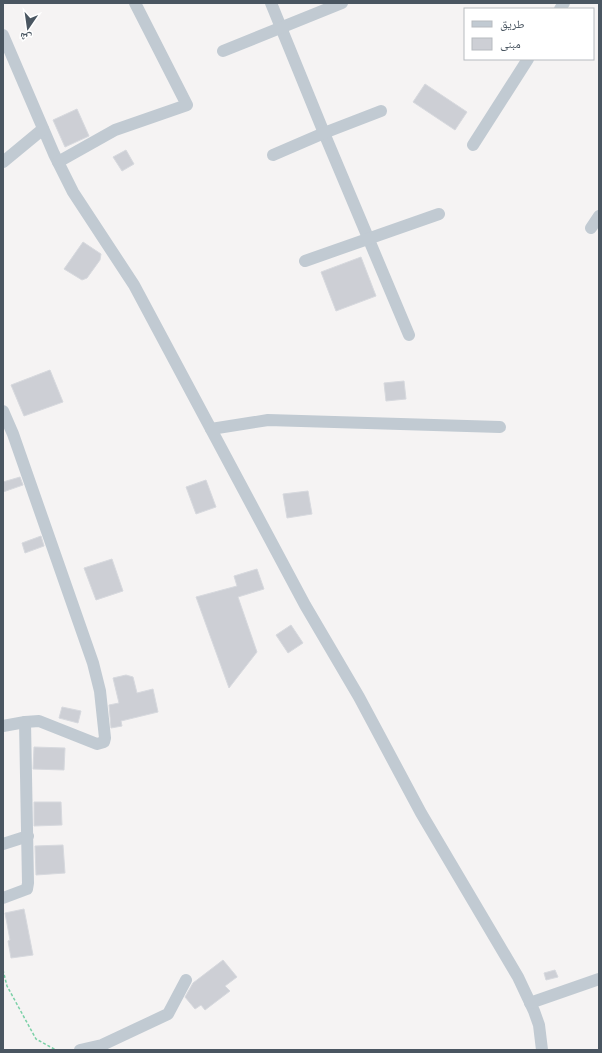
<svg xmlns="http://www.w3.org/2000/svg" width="602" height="1053" font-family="'Work Sans','Noto Naskh Arabic',sans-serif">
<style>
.building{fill:#cdcfd5;stroke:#d7d9de}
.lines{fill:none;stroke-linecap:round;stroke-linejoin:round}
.path{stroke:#7ad0a6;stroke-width:1.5;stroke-dasharray:3 2;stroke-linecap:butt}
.minor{stroke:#c1cad2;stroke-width:12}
</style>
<rect width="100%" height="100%" fill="#f5f3f3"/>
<g class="building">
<path d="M425 84 467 112 455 130 413 102Z"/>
<path d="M77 109 89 136 65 147 53 120Z"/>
<path d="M126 150 134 164 122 171 113 157Z"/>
<path d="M83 242 101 254 100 260 87 278 82 280 64 269Z"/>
<path d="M361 257 376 296 336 311 321 272Z"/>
<path d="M50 370 63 402 24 416 11 385Z"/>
<path d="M404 381 406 399 386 401 384 383Z"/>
<path d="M20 477 23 485 3 492V482Z"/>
<path d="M206 480 216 507 196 514 186 487Z"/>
<path d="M308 491 312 514 287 518 283 494Z"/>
<path d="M41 536 44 546 25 553 22 543Z"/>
<path d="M112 559 123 591 96 600 84 568Z"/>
<path d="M257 569 264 589 238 597 257 652 229 688 196 597 237 586 234 576Z"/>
<path d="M291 625 303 643 288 653 276 635Z"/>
<path d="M126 675 133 677 137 693 153 689 158 712 121 721 122 726 111 728 109 705 119 703 113 678Z"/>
<path d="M62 707 81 711 78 723 59 718Z"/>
<path d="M34 747 65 748 64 770 33 769Z"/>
<path d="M34 802H61L62 825 34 826Z"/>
<path d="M63 845 65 873 36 875 35 846Z"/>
<path d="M24 909 33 955 11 958 8 941 10 940 5 913Z"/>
<path d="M223 960 237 977 225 986 230 991 205 1010 201 1005 195 1009 185 997 193 983Z"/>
<path d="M555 970 558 977 546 980 544 973Z"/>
</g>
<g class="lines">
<path class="path" d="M3 970 7 986 36 1039 56 1050"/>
<g class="minor">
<path d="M271 3 324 133 409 335"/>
<path d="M560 9 564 3"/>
<path d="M3 35 54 154 73 192 134 285 305 605 359 697 421 813 518 977 534 1011 539 1025 542 1050"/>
<path d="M223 51 342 3"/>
<path d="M473 145 528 59"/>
<path d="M273 155 324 133 381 111"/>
<path d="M3 162 43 129"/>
<path d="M58 162 115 130 187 105 135 3"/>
<path d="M591 228 599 216"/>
<path d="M305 261 439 214"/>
<path d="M3 411 13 434 93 663 100 691 105 738 104 742 97 744 39 721 25 722 3 726"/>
<path d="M211 429 268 420 500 427"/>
<path d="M3 844 28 836"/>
<path d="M3 898 27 889 28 883 25 722"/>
<path d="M530 1003 599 979"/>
<path d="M80 1050 102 1045 168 1014 186 980"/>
</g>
</g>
<rect width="602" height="1053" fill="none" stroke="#4a5661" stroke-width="8"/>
<rect x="464" y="8" width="130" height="52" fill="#ffffff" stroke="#b7bbc0"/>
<rect x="472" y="21" width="20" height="6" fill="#c1cad2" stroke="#b7bbc0"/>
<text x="500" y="28" font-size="12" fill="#4a5661">طريق</text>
<rect x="472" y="38" width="20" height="12" fill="#cdcfd5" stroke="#b7bbc0"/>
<text x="500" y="48" font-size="12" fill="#4a5661">مبنى</text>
<g transform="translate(28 28) rotate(193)" stroke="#ffffff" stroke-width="3" paint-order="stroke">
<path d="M0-3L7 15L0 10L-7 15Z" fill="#4a5661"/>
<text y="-6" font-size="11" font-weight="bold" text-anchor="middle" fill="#4a5661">ش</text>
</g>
</svg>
